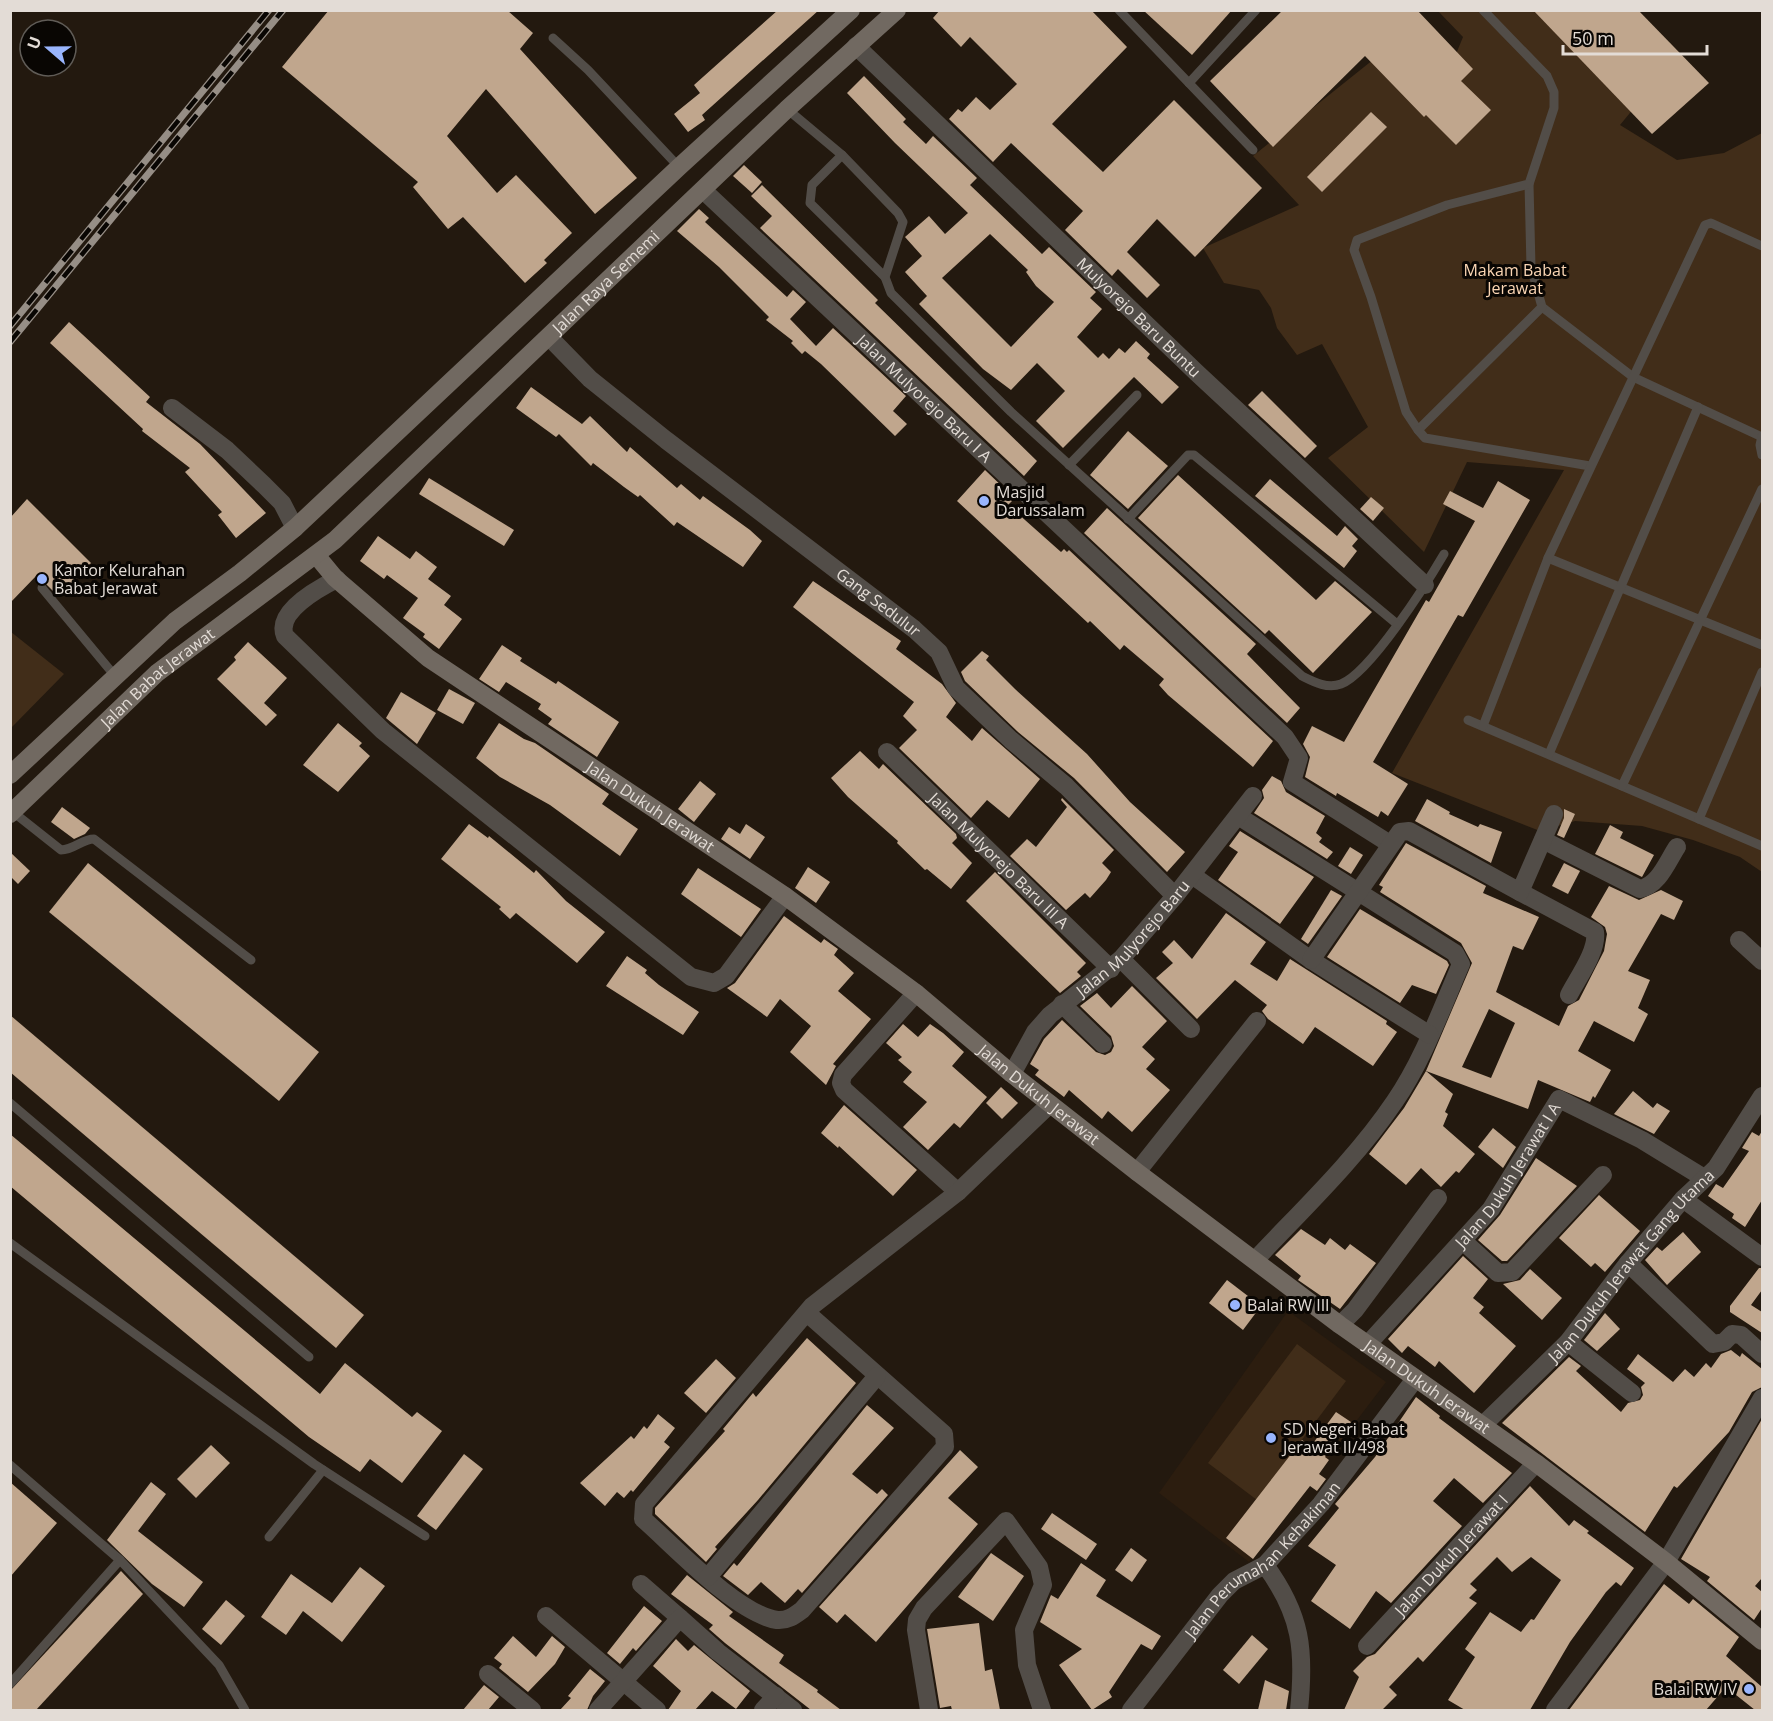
<svg xmlns="http://www.w3.org/2000/svg" width="1773" height="1721" font-family="'Open Sans',sans-serif">
<style>
.built{fill:#2c1d0f}
.green{fill:#412d19}
.building{fill:#c0a68d;fill-rule:evenodd}
.lines{fill:none;stroke-linecap:round;stroke-linejoin:round}
.lane{stroke:#524d48;stroke-width:9}
.street{stroke:#524d48;stroke-width:18}
.secondary{stroke:#716961;stroke-width:18}
.rail-casing{stroke:#968e86;stroke-width:7}
.rail{stroke:#090603;stroke-width:4.5;stroke-dasharray:14;stroke-linecap:butt}
.poi-dot{fill:#99b5fd;stroke:#090603;stroke-width:2}
.labels{text-anchor:middle;dominant-baseline:central;stroke-width:6;stroke-linejoin:round;paint-order:stroke}
.park-label{font-size:16px;fill:#fbd6b4;stroke:#090603}
.street-label{font-size:16px;fill:#e3dcd6;stroke:#090603}
.poi-label{font-size:16px;fill:#e3dcd6;stroke:#090603;text-anchor:start}
</style>
<rect width="100%" height="100%" fill="#23190f"/>
<path class="built" d="M1288 1311 1386 1382 1249 1562 1159 1493Z"/>
<g class="green">
<path d="M1438 11H1540L1634 108 1620 125 1677 160 1724 153 1762 133V872L1740 857 1693 840 1642 826 1575 821 1540 831 1392 773 1564 470 1467 462 1424 552 1328 458 1368 427 1322 344 1297 355 1277 328 1271 308 1259 290 1224 283 1203 248 1299 205 1253 156 1379 55 1433 110 1463 37Z"/>
<path d="M11 632 64 674 11 728 10 633Z"/>
<path d="M1297 1344 1346 1381 1257 1500 1208 1463Z"/>
</g>
<g class="building">
<path d="M329 10H507L533 33 520 49 637 178 595 214 486 89 447 136 497 193 516 175 572 233 544 260 547 263 525 283 463 217 448 229 413 187 418 182 282 67Z"/>
<path d="M778 10H819L702 115 705 120 688 132 674 114 700 93 694 85Z"/>
<path d="M940 10H1091L1127 47 1052 124 1103 172 1174 100 1262 188 1195 257 1157 219 1127 252 1160 285 1147 298 1118 269 1112 276 1065 230 1083 211 1011 143 993 162 949 119 958 109 962 112 976 97 990 110 1017 84 970 37 961 47 933 18Z"/>
<path d="M1143 10H1232L1192 55Z"/>
<path d="M1283 10H1417L1473 69 1461 81 1491 110 1456 145 1426 115 1424 117 1365 56 1273 147 1210 81Z"/>
<path d="M1533 10H1638L1709 83 1652 134Z"/>
<path d="M864 76 906 119 903 122 926 144 933 136 977 178 970 185 1042 254 1049 247 1096 292 1090 298 1102 309 1077 337 1098 358 1103 353 1109 359 1119 348 1125 353 1136 341 1150 354 1147 358 1179 387 1162 404 1134 377 1063 448 1036 421 1065 391 1037 363 1011 390 983 369 919 304 927 296 905 272 922 256 905 237 929 216 945 234 968 213 895 143 847 93ZM990 234 1028 270 1026 272 1036 286 1054 302 1011 347 942 278Z"/>
<path d="M1371 112 1387 127 1322 192 1307 177Z"/>
<path d="M744 165 762 182 752 193 733 176Z"/>
<path d="M762 185 878 300 875 303 1037 461 1024 476 760 228 772 216 751 196Z"/>
<path d="M699 209 709 218 705 222 787 297 793 290 806 302 790 319 816 346 833 328 906 396 893 411 907 424 895 436 821 364 805 351 802 354 791 343 793 341 766 320 769 317 719 267 677 231Z"/>
<path d="M69 322 150 397 146 402 200 444 266 513 236 538 218 515 222 512 185 472 190 468 142 431 143 429 50 343Z"/>
<path d="M531 387 582 424 590 416 627 452 630 447 677 488 681 484 700 500 703 496 750 530 762 541 743 567 677 522 674 526 640 495 638 497 624 487 593 463 591 466 559 434 556 437 516 408Z"/>
<path d="M1262 391 1317 446 1305 458 1248 405Z"/>
<path d="M1128 431 1168 466 1128 509 1090 475Z"/>
<path d="M985 470 1008 492 1005 495 1012 501 1008 505 1061 552 1064 549 1067 552 1069 550 1273 741 1253 767 1168 695 1159 685 1164 679 1124 645 1120 650 1090 621 1088 623 957 501Z"/>
<path d="M1178 475 1316 600 1335 581 1372 612 1313 673 1269 630 1265 634 1138 518Z"/>
<path d="M429 478 514 530 504 546 419 494Z"/>
<path d="M1270 479 1337 536 1345 526 1358 539 1352 546 1357 551 1344 568 1255 496Z"/>
<path d="M1498 481 1530 500 1463 617 1458 615 1373 762 1408 784 1388 816 1381 811 1378 817 1337 793 1336 796 1305 777 1310 757 1303 744 1312 726 1344 742 1426 600 1429 602 1475 521 1443 504 1450 491 1483 508Z"/>
<path d="M1371 497 1384 508 1373 521 1360 509Z"/>
<path d="M27 499 91 563 59 597 37 575 10 603V518Z"/>
<path d="M1107 508 1256 644 1247 654 1300 708 1287 723 1084 533Z"/>
<path d="M378 536 410 559 416 551 437 567 428 579 451 596 444 605 462 619 439 649 423 637 425 634 403 618 418 598 387 575 384 579 360 561Z"/>
<path d="M813 581 901 641 896 649 942 684 956 703 946 717 972 741 982 728 1040 779 1009 818 987 800 971 818 899 748 917 730 903 716 914 702 793 607Z"/>
<path d="M248 642 287 678 264 703 277 715 266 726 217 679 236 660 234 657Z"/>
<path d="M502 645 522 658 520 661 556 684 558 681 619 722 597 757 548 724 552 719 538 709 541 704 506 682 499 692 479 679Z"/>
<path d="M982 651 989 656 986 660 1015 689 1087 754 1130 802 1185 852 1167 872 1074 778 1018 732 965 681 961 672Z"/>
<path d="M449 689 475 703 463 724 437 710Z"/>
<path d="M401 692 436 713 417 744 386 718Z"/>
<path d="M338 723 362 743 359 746 370 756 338 792 303 765Z"/>
<path d="M499 723 524 739 535 743 609 794 602 804 638 829 620 856 550 805 500 777 476 758Z"/>
<path d="M860 751 879 769 883 764 956 834 957 838 952 843 972 863 951 889 927 869 925 870 897 843 898 841 848 797 831 778Z"/>
<path d="M1272 776 1281 781 1286 792 1325 816 1316 833 1322 838 1319 842 1333 852 1327 859 1254 813 1264 798 1262 790Z"/>
<path d="M700 781 716 794 694 822 678 809Z"/>
<path d="M1062 798 1114 850 1102 863 1111 872 1106 880 1090 898 1085 893 1066 910 1010 856 1027 839 1036 847 1067 807 1061 800Z"/>
<path d="M1427 799 1450 812 1449 814 1478 827 1480 824 1502 832 1491 863 1415 821Z"/>
<path d="M62 807 90 828 85 834 74 839 51 822Z"/>
<path d="M1564 809 1575 814 1564 838 1557 835 1564 818Z"/>
<path d="M469 824 488 838 489 836 534 873 536 870 566 901 605 932 577 963 516 913 510 919 499 909 501 907 441 859Z"/>
<path d="M746 824 765 837 750 859 721 839 729 827 740 834Z"/>
<path d="M1610 825 1623 832 1620 838 1654 855 1642 877 1595 854Z"/>
<path d="M1240 831 1314 877 1280 924 1218 880 1238 852 1229 846Z"/>
<path d="M1406 843 1486 886 1483 893 1539 917 1523 950 1513 946 1496 992 1559 1026 1568 1006 1579 1000 1604 951 1607 934 1605 927 1591 917 1609 886 1639 900 1661 890 1683 901 1674 920 1661 914 1628 971 1650 980 1638 1008 1648 1014 1634 1042 1594 1021 1578 1051 1611 1070 1595 1098 1593 1096 1590 1102 1538 1080 1528 1109 1426 1071 1472 963 1461 943 1380 892 1383 887 1379 885ZM1489 1009 1515 1023 1491 1078 1462 1067Z"/>
<path d="M1350 847 1363 855 1351 874 1338 866Z"/>
<path d="M10 852 30 871 18 884 10 876Z"/>
<path d="M88 863 319 1052 279 1101 49 912Z"/>
<path d="M1564 863 1580 871 1568 894 1552 886Z"/>
<path d="M808 867 830 882 816 903 795 888Z"/>
<path d="M698 868 761 909 741 937 681 894Z"/>
<path d="M995 872 1086 963 1077 972 1081 976 1060 993 966 901Z"/>
<path d="M1331 890 1342 896 1308 944 1301 939Z"/>
<path d="M1360 909 1447 961 1449 965 1436 994 1412 985 1400 1003 1327 957Z"/>
<path d="M1226 913 1266 942 1250 964 1277 981 1290 959 1387 1021 1386 1024 1397 1032 1373 1066 1315 1027 1303 1044 1268 1019 1262 1011 1267 1005 1235 980 1197 1019 1156 978 1173 963 1162 952 1174 940 1192 959Z"/>
<path d="M784 916 821 943 824 939 838 949 834 955 854 973 838 991 871 1019 833 1064 836 1066 826 1085 790 1052 811 1026 780 999 767 1017 727 988 735 983Z"/>
<path d="M627 956 647 970 645 973 659 985 699 1012 683 1035 606 986Z"/>
<path d="M1132 986 1167 1021 1142 1047 1155 1059 1146 1069 1170 1090 1132 1132 1108 1111 1102 1119 1069 1090 1064 1097 1035 1075 1039 1070 1030 1064 1044 1039 1062 1020 1096 1052 1105 1055 1111 1052 1114 1046 1111 1036 1080 1006 1097 993 1111 1008Z"/>
<path d="M10 1015 364 1315 336 1348 10 1072Z"/>
<path d="M903 1024 918 1037 930 1024 943 1033 964 1052 952 1066 987 1097 960 1128 954 1123 928 1150 903 1127 927 1102 903 1082 912 1072 898 1060 902 1057 886 1043Z"/>
<path d="M1426 1071 1453 1094 1445 1112 1448 1114 1443 1126 1475 1154 1459 1173 1456 1171 1441 1187 1421 1168 1406 1185 1369 1154 1404 1108Z"/>
<path d="M1001 1087 1018 1103 1002 1119 986 1103Z"/>
<path d="M1633 1091 1653 1108 1657 1103 1670 1111 1654 1134 1614 1114Z"/>
<path d="M844 1105 917 1170 893 1196 839 1146 838 1148 821 1133Z"/>
<path d="M1493 1128 1516 1147 1503 1168 1478 1147Z"/>
<path d="M1762 1131V1200L1745 1227 1732 1218 1734 1214 1708 1196 1716 1184 1723 1188 1749 1151 1742 1148 1752 1132 1759 1136Z"/>
<path d="M10 1134 320 1394 345 1363 412 1417 417 1412 442 1431 402 1483 370 1459 360 1472 309 1437 10 1186Z"/>
<path d="M1536 1158 1577 1186 1507 1261H1502L1478 1240 1500 1215Z"/>
<path d="M1599 1195 1640 1231 1605 1272 1595 1263 1591 1267 1559 1238Z"/>
<path d="M1301 1229 1325 1245 1330 1238 1345 1250 1350 1244 1376 1263 1340 1309 1298 1280 1301 1276 1275 1255Z"/>
<path d="M1683 1232 1701 1252 1667 1285 1645 1260 1657 1247 1662 1251Z"/>
<path d="M1463 1256 1488 1279 1473 1298 1484 1307 1479 1313 1516 1346 1474 1393 1439 1361 1435 1367 1408 1346 1402 1353 1388 1339Z"/>
<path d="M1759 1268H1762V1290L1751 1305 1762 1312V1333L1730 1312V1306Z"/>
<path d="M1530 1269 1562 1298 1542 1320 1503 1284 1520 1280Z"/>
<path d="M1227 1280 1261 1306 1243 1330 1209 1303Z"/>
<path d="M1605 1313 1620 1329 1597 1351 1584 1340Z"/>
<path d="M807 1338 856 1383 758 1500 715 1547 717 1549 706 1562 655 1514V1508L725 1431 723 1429 753 1393 756 1397Z"/>
<path d="M1731 1350 1740 1357 1742 1353 1762 1369V1387L1752 1392 1729 1432 1677 1488 1674 1486 1645 1532 1502 1423 1569 1357 1581 1366 1576 1371 1621 1412 1628 1403 1640 1400 1643 1395 1641 1387 1645 1383 1627 1369 1638 1354 1673 1382 1685 1369 1694 1377 1706 1363 1711 1368 1721 1354Z"/>
<path d="M716 1359 736 1378 706 1413 684 1393Z"/>
<path d="M1416 1397 1440 1416 1439 1418 1512 1473 1483 1503 1454 1478 1433 1501 1462 1526 1391 1603 1376 1591 1350 1629 1311 1601 1336 1565 1308 1546 1339 1508 1335 1504 1375 1457Z"/>
<path d="M867 1405 894 1428 852 1474 877 1494 882 1489 888 1495 802 1593 798 1589 785 1603 761 1582 748 1595 723 1576 734 1563 737 1566Z"/>
<path d="M1336 1412 1351 1422 1325 1457 1329 1460 1319 1474 1326 1479 1317 1491 1310 1486 1253 1559 1226 1538 1302 1440 1311 1446Z"/>
<path d="M658 1414 675 1428 664 1442 670 1447 633 1492 631 1490 624 1498 617 1492 605 1506 580 1483 631 1436 634 1439 644 1426 647 1429Z"/>
<path d="M1762 1419V1578L1755 1586 1762 1592V1608L1754 1620 1707 1581 1710 1577 1681 1559Z"/>
<path d="M211 1445 230 1463 196 1498 177 1479Z"/>
<path d="M960 1450 978 1467 948 1498 978 1524 876 1642 845 1614 837 1623 819 1607Z"/>
<path d="M464 1454 483 1469 436 1530 417 1516Z"/>
<path d="M10 1482 57 1523 10 1577Z"/>
<path d="M151 1482 166 1494 138 1531 203 1582 184 1607 152 1584 107 1540Z"/>
<path d="M1530 1486 1569 1526 1574 1520 1589 1531 1587 1533 1634 1568 1621 1586 1616 1582 1606 1592 1591 1613 1570 1642 1530 1710H1465L1448 1700 1475 1657 1465 1649 1490 1612 1521 1632 1531 1619 1534 1620 1561 1580 1531 1557 1512 1572 1497 1557 1470 1584 1477 1590 1469 1598 1477 1603 1423 1662 1418 1657 1389 1687 1397 1695 1382 1710H1344L1359 1677 1353 1671 1367 1657 1375 1654Z"/>
<path d="M1052 1513 1097 1544 1086 1560 1041 1529Z"/>
<path d="M1131 1548 1147 1560 1132 1582 1115 1570Z"/>
<path d="M991 1553 1024 1576 993 1621 958 1597Z"/>
<path d="M1081 1563 1106 1580 1096 1596 1161 1636 1152 1650 1141 1644 1109 1692 1112 1697 1092 1710 1059 1665 1082 1649 1040 1622 1051 1595 1058 1599Z"/>
<path d="M360 1567 385 1586 342 1642 303 1611 286 1635 261 1617 291 1574 332 1603Z"/>
<path d="M121 1571 143 1594 36 1710H10V1691Z"/>
<path d="M687 1575 733 1612 729 1616 784 1655 779 1663 818 1690 817 1692 841 1710H811L725 1643 709 1629 713 1625 671 1594Z"/>
<path d="M1664 1584 1689 1604 1693 1599 1739 1637 1726 1656 1762 1687V1710H1755L1726 1687 1706 1710H1569Z"/>
<path d="M226 1600 245 1616 221 1645 202 1629Z"/>
<path d="M644 1606 662 1621 636 1651 633 1648 620 1664 607 1653Z"/>
<path d="M979 1623 985 1671 992 1669 1000 1710H952L951 1706 940 1708 927 1629Z"/>
<path d="M1252 1635 1268 1649 1239 1684 1223 1670Z"/>
<path d="M513 1636 536 1657 552 1636 565 1647 555 1664 528 1692 499 1668 502 1664 494 1658Z"/>
<path d="M676 1639 688 1651 694 1645 750 1691 736 1709 712 1691 695 1710H668L681 1691 653 1666Z"/>
<path d="M590 1669 605 1681 593 1696 587 1710H560L571 1698 568 1696Z"/>
<path d="M1265 1680 1289 1691 1286 1710H1258Z"/>
<path d="M484 1685 499 1697 488 1710H463Z"/>
</g>
<g class="lines">
<g class="lane">
<path d="M1119 10 1253 150"/>
<path d="M1483 10 1547 76 1554 92V108L1529 184 1531 267 1542 307 1633 377 1762 437"/>
<path d="M553 38 588 70 679 167"/>
<path d="M1189 83 1256 10"/>
<path d="M787 109 842 155 898 213 903 222 885 277 891 293 1011 412 1302 676C1314 682 1327 689 1341 684 1370 673 1427 583 1444 554"/>
<path d="M842 155 812 185 810 203 885 277"/>
<path d="M1529 184 1447 205 1357 240 1354 250 1371 297 1406 412 1418 430 1542 307"/>
<path d="M1418 430 1425 438 1590 466"/>
<path d="M1762 436 1760 445 1762 455"/>
<path d="M1069 465 1137 395"/>
<path d="M1128 519 1188 455H1194L1397 624"/>
<path d="M1548 558 1762 645"/>
<path d="M42 588 115 676"/>
<path d="M1468 720 1762 846"/>
<path d="M1483 726 1548 558 1705 225 1711 223 1762 246"/>
<path d="M1549 754 1698 407"/>
<path d="M1622 786 1762 489"/>
<path d="M13 812 61 850C74 850 82 839 94 839L251 960"/>
<path d="M1699 819 1762 672"/>
<path d="M10 1103 309 1357"/>
<path d="M10 1243 314 1464 425 1536"/>
<path d="M10 1465 120 1560 10 1684"/>
<path d="M269 1537 323 1470"/>
<path d="M120 1560 219 1665 245 1710"/>
</g>
<g class="street">
<path id="s1" d="M856 46 1197 373 1425 585"/>
<path id="s2" d="M703 190 1285 737 1299 758 1292 782 1390 844"/>
<path id="s3" d="M550 338 590 379 666 440 914 629 939 652 956 688 1011 740 1066 786 1175 896"/>
<path d="M172 408 227 450 264 485 282 503 295 528"/>
<path d="M337 579C319 588 275 612 285 636L383 731 691 977 714 983 726 976 785 896"/>
<path id="s4" d="M887 752 1111 969"/>
<path d="M1238 816 1455 953 1461 964C1441 1010 1423 1060 1395 1101 1356 1159 1303 1209 1255 1260"/>
<path d="M1543 840 1640 889C1659 885 1667 862 1677 847"/>
<path d="M1192 875 1311 960 1430 1035"/>
<path d="M1520 892 1595 932C1598 951 1577 979 1569 995"/>
<path d="M1739 940 1762 961"/>
<path d="M1121 959 1191 1029"/>
<path d="M1311 960 1400 832 1409 831 1520 892 1554 814"/>
<path d="M916 993 843 1075 841 1083 844 1090 958 1192"/>
<path d="M1062 1004 1103 1044"/>
<path id="s5" d="M1012 1074 1035 1032 1050 1015 1121 959 1175 896 1253 796"/>
<path d="M1137 1172 1257 1021"/>
<path d="M1683 1199 1762 1257"/>
<path d="M1463 1241 1498 1273 1512 1272 1603 1175"/>
<path d="M1628 1263 1713 1344 1724 1342 1732 1334 1741 1335 1762 1354"/>
<path d="M807 1313 944 1434 945 1447 802 1610C794 1616 787 1621 777 1620 737 1614 674 1546 643 1519L644 1504 812 1306 958 1192 1050 1104"/>
<path d="M1340 1325 1355 1310 1438 1198"/>
<path d="M1568 1342 1632 1393"/>
<path id="s6" d="M1368 1344 1491 1209 1559 1099 1642 1140 1704 1178"/>
<path id="s7" d="M1483 1425 1568 1342 1628 1263 1683 1199 1716 1168 1762 1096"/>
<path d="M1265 1565C1302 1615 1305 1651 1299 1710"/>
<path d="M708 1577 877 1376"/>
<path d="M641 1584 680 1618"/>
<path d="M546 1616 657 1710"/>
<path id="s8" d="M1367 1646 1536 1463"/>
<path d="M488 1674 532 1710"/>
<path d="M598 1710 680 1618 718 1652 793 1710"/>
<path d="M763 1710 776 1696"/>
<path d="M929 1710 916 1630 917 1620 924 1608 1006 1521 1039 1567 1043 1585 1024 1630 1027 1665 1042 1710"/>
<path id="s9" d="M1131 1710 1220 1595 1234 1581 1265 1565 1321 1504 1415 1379"/>
<path d="M1555 1710 1666 1562 1762 1398"/>
</g>
<g class="secondary">
<path id="s10" d="M316 555 335 578 428 658 785 896 916 993 1012 1074 1137 1172 1340 1325 1536 1463 1666 1562 1762 1641"/>
<path d="M10 775 175 621 240 573 295 528 679 167 851 10"/>
<path id="s11" d="M10 814 157 673 335 540 787 109 897 10"/>
</g>
<defs>
<g id="rail">
<path d="M10 326 269 10"/>
<path d="M10 342 283 10"/>
</g>
</defs>
<use href="#rail" class="rail-casing"/>
<use href="#rail" class="rail"/>
</g>
<g class="poi-dot">
<circle cx="984" cy="501" r="6"/>
<circle cx="42" cy="579" r="6"/>
<circle cx="1235" cy="1305" r="6"/>
<circle cx="1271" cy="1438" r="6"/>
<circle cx="1749" cy="1689" r="6"/>
</g>
<g class="labels">
<g class="park-label">
<text x="1515" y="270">Makam Babat<tspan x="1515" dy="18">Jerawat</tspan></text>
</g>
<g class="street-label">
<text stroke="none"><textPath href="#s11" startOffset="800">Jalan Raya Sememi</textPath></text>
<text stroke="none"><textPath href="#s1" startOffset="392">Mulyorejo Baru Buntu</textPath></text>
<text stroke="none"><textPath href="#s2" startOffset="304">Jalan Mulyorejo Baru I A</textPath></text>
<text stroke="none"><textPath href="#s3" startOffset="422">Gang Sedulur</textPath></text>
<text stroke="none"><textPath href="#s11" startOffset="201">Jalan Babat Jerawat</textPath></text>
<text stroke="none"><textPath href="#s10" startOffset="420">Jalan Dukuh Jerawat</textPath></text>
<text stroke="none"><textPath href="#s4" startOffset="156">Jalan Mulyorejo Baru III A</textPath></text>
<text stroke="none"><textPath href="#s5" startOffset="184">Jalan Mulyorejo Baru</textPath></text>
<text stroke="none"><textPath href="#s10" startOffset="904">Jalan Dukuh Jerawat</textPath></text>
<text stroke="none"><textPath href="#s6" startOffset="220">Jalan Dukuh Jerawat I A</textPath></text>
<text stroke="none"><textPath href="#s7" startOffset="218">Jalan Dukuh Jerawat Gang Utama</textPath></text>
<text stroke="none"><textPath href="#s10" startOffset="1390">Jalan Dukuh Jerawat</textPath></text>
<text stroke="none"><textPath href="#s8" startOffset="124">Jalan Dukuh Jerawat I</textPath></text>
<text stroke="none"><textPath href="#s9" startOffset="201">Jalan Perumahan Kehakiman</textPath></text>
</g>
<g class="poi-label">
<text x="996" y="492">Masjid<tspan x="996" dy="18">Darussalam</tspan></text>
<text x="54" y="570">Kantor Kelurahan<tspan x="54" dy="18">Babat Jerawat</tspan></text>
<text x="1247" y="1305">Balai RW III</text>
<text x="1283" y="1429">SD Negeri Babat<tspan x="1283" dy="18">Jerawat II/498</tspan></text>
<text x="1737" y="1689" text-anchor="end">Balai RW IV</text>
</g>
</g>
<rect width="1773" height="1721" fill="none" stroke="#e3dcd6" stroke-width="24"/>
<g transform="translate(48 48) rotate(290)"><circle r="28" fill="#090603" stroke="#605c57" stroke-width="1.5"/>
<path d="M0-4.5L10 22L0 15L-10 22Z" fill="#99b5fd"/>
<text y="-9" font-size="16" font-weight="bold" text-anchor="middle" fill="#e3dcd6">U</text>
</g>
<path d="M1563 45v9h144v-9" fill="none" stroke="#e3dcd6" stroke-width="3"/>
<text x="1572" y="45" font-size="18" fill="#e3dcd6" stroke="#090603" stroke-width="4.5" paint-order="stroke">50 m</text>
</svg>
